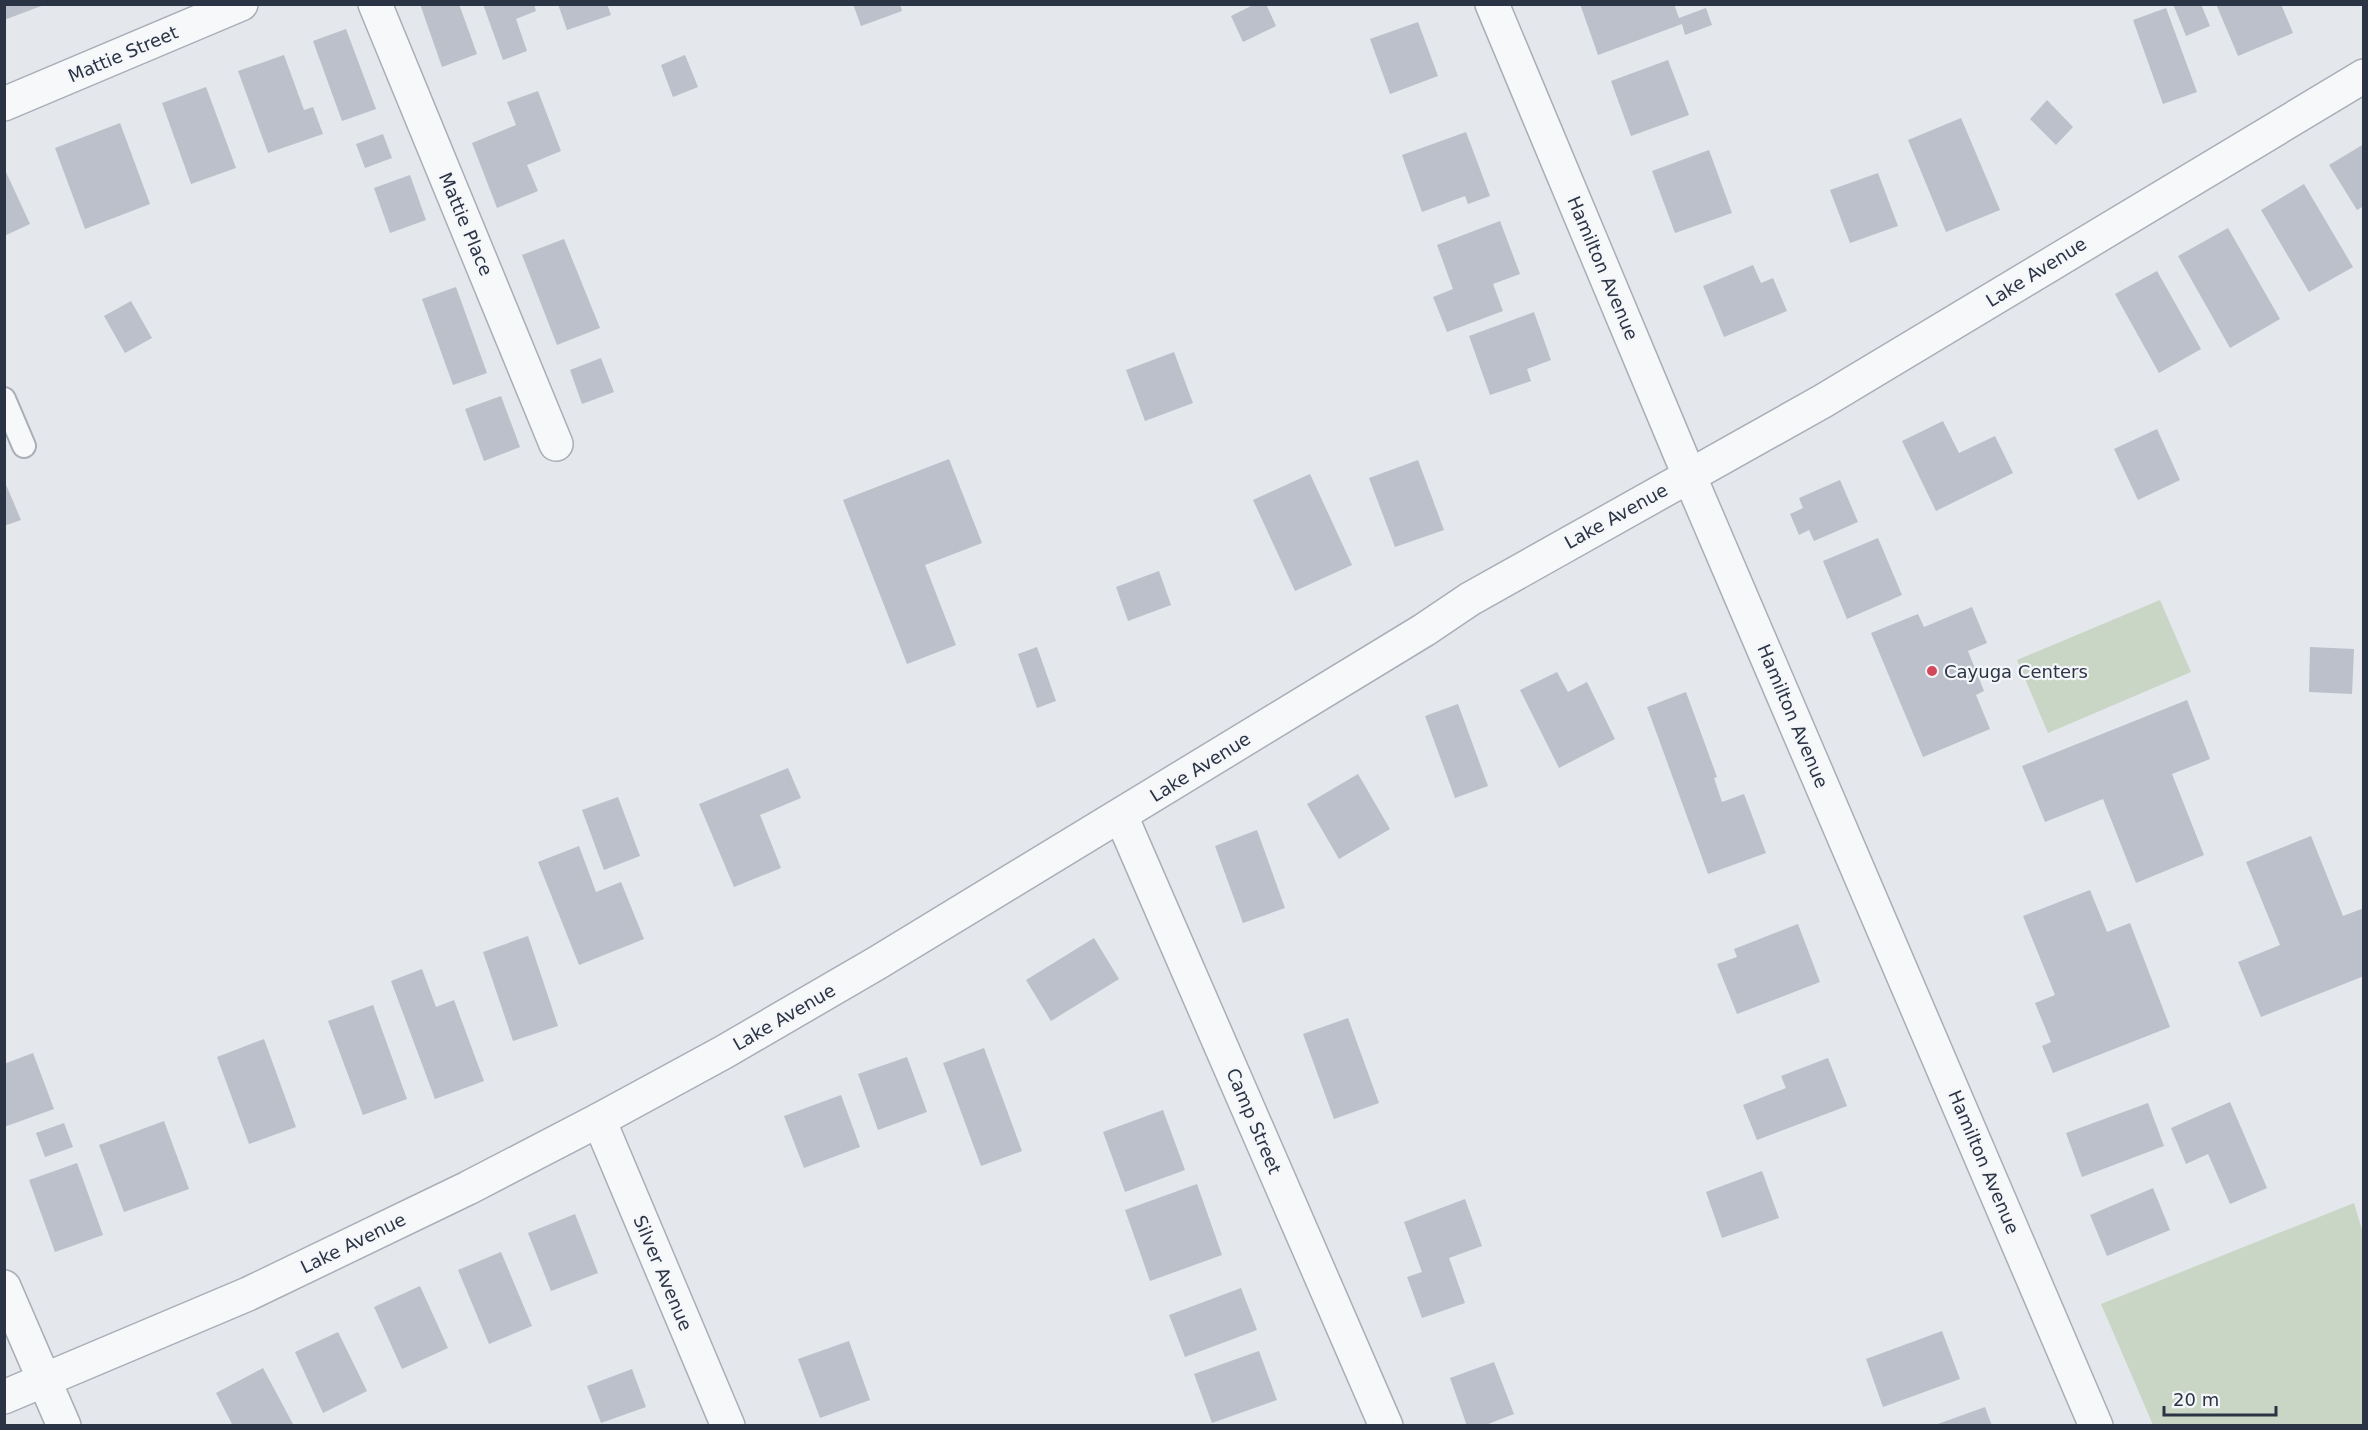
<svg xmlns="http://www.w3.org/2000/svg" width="2368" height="1430" font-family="'DejaVu Sans',sans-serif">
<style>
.park{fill:#c9d6c5}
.building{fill:#bbc0ca}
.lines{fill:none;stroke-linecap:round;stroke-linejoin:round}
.service-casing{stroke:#a9aeb7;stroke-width:26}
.minor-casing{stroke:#a9aeb7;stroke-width:36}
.tertiary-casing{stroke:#a9aeb7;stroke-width:36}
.service{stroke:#f7f8fa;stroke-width:22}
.minor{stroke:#f7f8fa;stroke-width:33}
.tertiary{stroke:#f7f8fa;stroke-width:33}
.poi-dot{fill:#d1495b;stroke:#f4f6f9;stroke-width:2}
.labels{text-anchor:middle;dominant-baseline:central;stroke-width:4.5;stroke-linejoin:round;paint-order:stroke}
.street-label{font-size:18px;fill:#2b3445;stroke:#f4f6f9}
.poi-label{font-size:18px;fill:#2b3445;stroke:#f4f6f9;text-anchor:start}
</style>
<rect width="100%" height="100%" fill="#e4e7ec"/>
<g class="park">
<path d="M2160 600 2191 672 2048 733 2017 660Z"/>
<path d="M2354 1203 2363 1233V1425H2153L2101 1304Z"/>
</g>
<g class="building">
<path d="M4 4H44V5L4 20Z"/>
<path d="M420 4H459L477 54 442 67Z"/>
<path d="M483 4H534L536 11 516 19 527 51 503 60Z"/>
<path d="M558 4H607L611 15 567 30Z"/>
<path d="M853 4H900L902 11 861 26Z"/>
<path d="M1255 4H1266L1276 26 1243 42 1231 16Z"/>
<path d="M1580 4H1674L1679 18 1706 8 1712 25 1685 35 1682 24 1598 55Z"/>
<path d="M2173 4H2201L2210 26 2186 36Z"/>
<path d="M2216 4H2281L2293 33 2238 56Z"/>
<path d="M2166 8 2197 92 2163 104 2133 20Z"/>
<path d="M1418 22 1438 76 1390 94 1370 39Z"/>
<path d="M346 29 376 109 342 121 313 41Z"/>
<path d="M284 55 304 110 313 107 323 134 268 153 238 71Z"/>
<path d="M685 55 698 87 673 97 661 65Z"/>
<path d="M1668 60 1689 115 1631 136 1611 81Z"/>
<path d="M206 87 236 168 191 184 162 103Z"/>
<path d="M538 91 561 151 527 165 538 191 497 208 472 143 516 125 507 102Z"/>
<path d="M2047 100 2073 127 2056 145 2030 119Z"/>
<path d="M1961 118 2000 210 1946 232 1908 140Z"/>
<path d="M120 123 150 204 85 229 55 148Z"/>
<path d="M1466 132 1490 196 1468 204 1465 196 1422 212 1402 155Z"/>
<path d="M383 134 392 158 365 168 356 144Z"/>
<path d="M2364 144V206L2357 210 2329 165Z"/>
<path d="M1709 150 1732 213 1675 233 1652 171Z"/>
<path d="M6 172 30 224 4 236V173Z"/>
<path d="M1878 173 1898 226 1850 243 1830 190Z"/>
<path d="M410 175 426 220 390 233 374 188Z"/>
<path d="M2304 184 2353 267 2309 292 2261 210Z"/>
<path d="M1500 221 1520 274 1493 284 1503 311 1447 332 1433 297 1453 289 1437 245Z"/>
<path d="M2228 228 2280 319 2230 348 2178 256Z"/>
<path d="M564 239 600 328 557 345 522 255Z"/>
<path d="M1753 265 1761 283 1773 278 1787 311 1724 337 1703 286Z"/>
<path d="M2157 271 2201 349 2159 373 2115 294Z"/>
<path d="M456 287 487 373 453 385 422 299Z"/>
<path d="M131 301 152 338 125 353 104 316Z"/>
<path d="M1534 312 1551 360 1527 369 1531 381 1490 395 1469 336Z"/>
<path d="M1174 352 1193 403 1145 421 1126 370Z"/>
<path d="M601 358 614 392 582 404 570 370Z"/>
<path d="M501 396 520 447 484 461 465 409Z"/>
<path d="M1943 421 1959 453 1995 436 2013 473 1936 511 1902 441Z"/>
<path d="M2157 429 2180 480 2138 500 2114 449Z"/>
<path d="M949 459 982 543 925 565 956 645 907 664 843 500Z"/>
<path d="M1418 460 1444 530 1395 547 1369 478Z"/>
<path d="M1310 474 1352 565 1295 591 1253 500Z"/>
<path d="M4 480 21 520 4 526Z"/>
<path d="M1840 480 1858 522 1814 541 1809 530 1799 535 1790 514 1803 508 1799 498Z"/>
<path d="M1878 538 1902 595 1847 619 1823 561Z"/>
<path d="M1159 571 1171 605 1128 621 1116 587Z"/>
<path d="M1972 607 1987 643 1968 651 1984 691 1976 695 1990 729 1923 757 1871 633 1918 614 1924 627Z"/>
<path d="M1037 647 1056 701 1037 708 1018 654Z"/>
<path d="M2310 647 2354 649 2352 694 2309 692Z"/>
<path d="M1557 672 1568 692 1587 682 1615 739 1559 768 1520 690Z"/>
<path d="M1686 692 1717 777 1714 778 1722 802 1744 794 1766 853 1708 874 1647 707Z"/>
<path d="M2187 700 2210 759 2172 774 2204 855 2136 883 2103 799 2045 822 2022 766Z"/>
<path d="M1458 704 1488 786 1455 798 1425 716Z"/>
<path d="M788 768 801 798 760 815 781 868 734 887 699 804Z"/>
<path d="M1358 774 1390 829 1339 859 1307 804Z"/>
<path d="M618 797 640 856 604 870 582 810Z"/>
<path d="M1257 830 1285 908 1243 923 1215 846Z"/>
<path d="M2311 836 2343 916 2364 908V976L2261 1017 2238 962 2280 945 2246 862Z"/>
<path d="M579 846 596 892 621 882 644 939 579 965 538 862Z"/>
<path d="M2090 890 2107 932 2130 923 2170 1027 2053 1073 2042 1046 2051 1042 2035 1003 2055 995 2023 916Z"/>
<path d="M1798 924 1820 982 1737 1014 1717 964 1737 957 1734 949Z"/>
<path d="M528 936 558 1026 513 1041 483 952Z"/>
<path d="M1094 938 1119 979 1051 1021 1026 980Z"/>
<path d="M422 969 436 1007 454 1000 484 1081 435 1099 391 981Z"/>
<path d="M373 1005 407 1099 363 1115 328 1021Z"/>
<path d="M1348 1018 1379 1103 1334 1119 1303 1034Z"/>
<path d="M264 1039 296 1127 249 1144 217 1057Z"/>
<path d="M984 1048 1022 1151 981 1166 943 1063Z"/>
<path d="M33 1053 54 1109 4 1127V1064Z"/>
<path d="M907 1057 927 1112 878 1130 858 1074Z"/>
<path d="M1828 1058 1847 1106 1757 1140 1743 1105 1786 1088 1781 1076Z"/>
<path d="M841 1095 860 1147 804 1168 784 1116Z"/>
<path d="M2230 1102 2267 1188 2230 1204 2208 1154 2186 1164 2171 1128Z"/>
<path d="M2148 1103 2164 1146 2082 1177 2066 1133Z"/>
<path d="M1163 1110 1185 1170 1125 1192 1103 1132Z"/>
<path d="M164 1121 189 1189 124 1212 99 1145Z"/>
<path d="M64 1123 73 1147 45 1157 36 1133Z"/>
<path d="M77 1163 103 1235 55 1252 29 1180Z"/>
<path d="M1762 1171 1779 1218 1722 1238 1706 1192Z"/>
<path d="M1197 1184 1222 1255 1150 1281 1125 1210Z"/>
<path d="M2153 1188 2170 1230 2107 1256 2090 1215Z"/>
<path d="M1465 1199 1482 1246 1449 1258 1465 1303 1422 1318 1407 1277 1422 1272 1404 1222Z"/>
<path d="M575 1214 598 1273 551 1291 528 1233Z"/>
<path d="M501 1252 532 1326 489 1344 458 1270Z"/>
<path d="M420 1286 448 1348 402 1369 374 1307Z"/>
<path d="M1241 1288 1257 1330 1185 1357 1169 1315Z"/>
<path d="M1942 1331 1960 1379 1883 1407 1866 1359Z"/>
<path d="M338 1332 367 1391 323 1413 295 1352Z"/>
<path d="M849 1341 870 1400 820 1418 798 1359Z"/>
<path d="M1259 1351 1277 1400 1212 1423 1194 1374Z"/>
<path d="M1494 1362 1514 1414 1483 1426H1467L1450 1378Z"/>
<path d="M263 1368 294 1426H233L216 1393Z"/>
<path d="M632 1369 646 1407 601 1423 587 1386Z"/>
<path d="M1985 1407 1992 1426H1935V1425Z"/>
</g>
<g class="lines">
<defs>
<path id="service" d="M4 399 24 446"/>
<g id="minor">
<path d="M375 4 556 444"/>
<path d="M1492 4 1689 475 2096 1426"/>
<path d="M4 104 241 4"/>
<path d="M1121 816 1386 1426"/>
<path d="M599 1120 728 1426"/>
<path d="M4 1287 64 1426"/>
</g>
<path id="tertiary" d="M4 1397 248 1294 468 1188 599 1120 724 1052 877 963 1424 630 1470 599 1823 401 2364 76"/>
</defs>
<use href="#service" class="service-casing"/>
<use href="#minor" class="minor-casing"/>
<use href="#tertiary" class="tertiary-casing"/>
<use href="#service" class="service"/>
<use href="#minor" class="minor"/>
<use href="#tertiary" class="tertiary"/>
</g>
<circle class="poi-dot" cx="1932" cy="671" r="6"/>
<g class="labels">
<g class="street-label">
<text transform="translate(123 54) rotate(-23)">Mattie Street</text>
<text transform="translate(466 224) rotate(67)">Mattie Place</text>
<text transform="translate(1603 268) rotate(67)">Hamilton Avenue</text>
<text transform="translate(2036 272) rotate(-32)">Lake Avenue</text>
<text transform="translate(1616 516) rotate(-29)">Lake Avenue</text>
<text transform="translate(1793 716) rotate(67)">Hamilton Avenue</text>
<text transform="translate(1200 767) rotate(-32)">Lake Avenue</text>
<text transform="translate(784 1017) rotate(-30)">Lake Avenue</text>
<text transform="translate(1254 1121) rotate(67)">Camp Street</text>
<text transform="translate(1984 1162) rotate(67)">Hamilton Avenue</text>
<text transform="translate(353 1243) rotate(-26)">Lake Avenue</text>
<text transform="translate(663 1273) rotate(67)">Silver Avenue</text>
</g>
<g class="poi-label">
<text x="1944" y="671">Cayuga Centers</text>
</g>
</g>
<rect width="2368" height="1430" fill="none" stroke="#2b3445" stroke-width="12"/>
<path d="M2164 1406v9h112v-9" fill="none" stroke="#2b3445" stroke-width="3"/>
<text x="2173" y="1406" font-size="18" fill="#2b3445" stroke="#f4f6f9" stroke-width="4.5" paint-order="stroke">20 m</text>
</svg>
